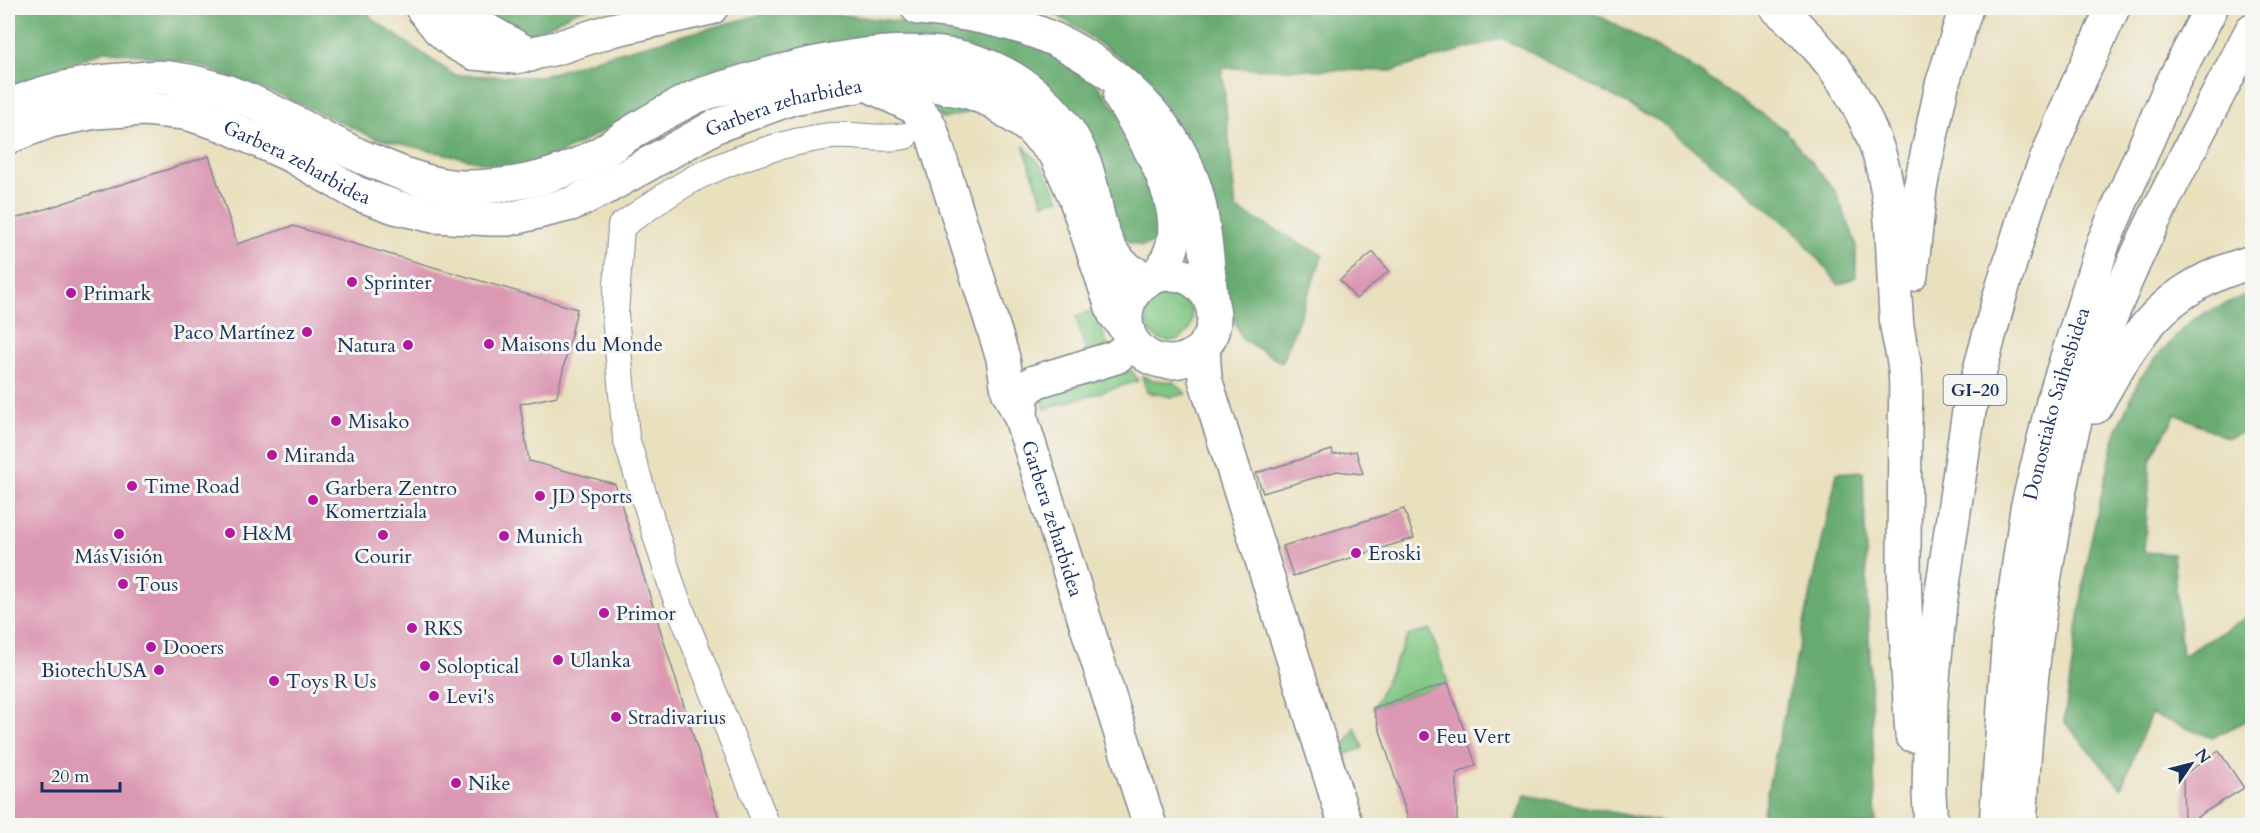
<svg xmlns="http://www.w3.org/2000/svg" width="2260" height="833" font-family="Cardo,serif">
<style>
.green{fill:#7fc681;stroke:#4d7a70;stroke-width:1.5}
.forest{fill:#67ab6f;stroke:#416d66;stroke-width:1.5}
.building{fill:#db98b2}
.lines{fill:none;stroke-linecap:round;stroke-linejoin:round}
.street-casing{stroke:#82888e;stroke-width:28}
.secondary-casing{stroke:#82888e;stroke-width:36}
.highway-casing{stroke:#82888e;stroke-width:36}
.street{stroke:#fff;stroke-width:26}
.secondary{stroke:#fff;stroke-width:33}
.highway{stroke:#fff;stroke-width:33}
.poi-dot{fill:#b5179e;stroke:#f6f6f2;stroke-width:2}
.labels{text-anchor:middle;dominant-baseline:central;stroke-width:6;stroke-linejoin:round;paint-order:stroke}
.shield{fill:#f6f6f2;stroke:#5d6b8a;stroke-width:1.5}
.shield-label{font-size:18px;font-weight:bold;fill:#1b2f5e}
.street-label{font-size:20px;fill:#1b2f5e;stroke:#f6f6f2}
.poi-label{font-size:20px;fill:#1b2f5e;stroke:#f6f6f2;text-anchor:start}
</style>
<rect width="100%" height="100%" fill="#f6f6f2"/>
<filter id="ink" filterUnits="userSpaceOnUse"><feTurbulence type="fractalNoise" baseFrequency=".0167" numOctaves="2"/><feDisplacementMap in="SourceGraphic" scale="12" xChannelSelector="R" yChannelSelector="G"/><feConvolveMatrix kernelMatrix="1 2 1 2 8 2 1 2 1" color-interpolation-filters="sRGB"/></filter>
<filter id="wash" filterUnits="userSpaceOnUse"><feTurbulence type="fractalNoise" baseFrequency=".008" numOctaves="4" result="noise"/><feDisplacementMap in="SourceGraphic" scale="24" xChannelSelector="R" yChannelSelector="G"/><feGaussianBlur stdDeviation="1.35" result="paint"/><feColorMatrix in="noise" values="0 0 0 0 0 0 0 0 0 0 0 0 0 0 0 0 0 1.4 0 .05"/><feComposite in="paint" operator="in"/></filter>
<g filter="url(#wash)">
<rect width="100%" height="100%" fill="#e9e0be"/>
<g class="green">
<path d="M926 96 981 109 943 119Z"/>
<path d="M1023 145 1043 168 1060 199 1043 203Z"/>
<circle cx="1169" cy="318" r="23"/>
<path d="M1094 309 1108 347 1087 355 1076 317Z"/>
<path d="M1127 371H1132L1138 381 1045 409 1041 397Z"/>
<path d="M1142 376 1153 380 1174 382 1186 394 1171 397 1147 392Z"/>
<path d="M1430 629 1448 683 1373 708 1408 636Z"/>
<path d="M1355 727 1363 748 1345 754 1367 825H1364L1341 752Z"/>
</g>
<g class="forest">
<path d="M8 8H363L374 20 454 75 540 77 608 55 763 14 844 15 1025 37 1089 74 1125 120 1155 173 1161 236 1152 244 1141 246 1129 242 1120 231 1105 187 1029 81 685 88 525 172 375 138 282 96 192 63 107 50 8 87Z"/>
<path d="M467 8H589L574 12 533 34 507 32Z"/>
<path d="M1031 8 1587 9 1690 66 1785 130 1836 192 1856 243V277L1839 285 1795 231 1659 121 1503 38 1391 71 1222 68 1236 209 1323 255 1282 363 1242 339 1231 313 1183 132 1139 70 1051 11Z"/>
<path d="M2252 292V429L2227 438 2176 414 2151 458 2144 552 2173 554 2182 656 2252 614V718L2212 738 2151 714 2121 788 2064 721 2088 553 2117 429 2139 380 2162 351 2194 318Z"/>
<path d="M1863 471 1876 825H1760L1837 473Z"/>
<path d="M1525 795 1676 825H1514Z"/>
</g>
<g id="blocks">
<g class="building">
<path d="M209 156 237 244 293 226 577 309 557 396 520 404 529 461 615 484 721 825H8V221Z"/>
<path d="M1373 252 1389 271 1356 299 1340 280Z"/>
<path d="M1332 450 1333 455 1356 451 1363 474 1337 471 1263 493 1256 473Z"/>
<path d="M1404 509 1414 538 1293 576 1283 546Z"/>
<path d="M1448 683 1476 765 1457 773V825H1410L1373 708Z"/>
<path d="M2219 751 2244 788 2184 825 2183 775Z"/>
</g>
</g>
</g>
<g filter="url(#ink)">
<use href="#blocks" fill-opacity="0" stroke="#82888e" stroke-width="1.5"/>
<g class="lines">
<defs>
<path id="street" d="M767 826 673 590 626 438 615 315 621 226C648 208 674 188 703 174 742 156 789 141 831 136 856 134 881 141 905 136"/>
<g id="secondary">
<path d="M422 8 439 29 455 43 473 53 515 57 557 48 612 30 711 8"/>
<path d="M918 8C953 11 990 17 1025 28 1098 52 1171 113 1195 188 1206 225 1207 265 1212 305"/>
<path d="M875 84H929L969 92 994 102 1029 127 1056 154 1075 197 1114 313 1128 331"/>
<path d="M1120 97C1142 133 1181 195 1174 239 1172 253 1165 265 1156 276"/>
<path d="M8 107C47 88 93 81 136 79 147 78 158 76 169 78 195 81 222 89 246 99 284 115 320 137 358 155 390 169 430 187 465 187 513 187 557 178 599 154 608 149 617 142 626 136 648 122 672 108 695 97 707 92 721 89 733 85 801 63 898 41 968 59 1017 73 1060 107 1081 154 1102 200 1091 264 1150 279"/>
<path id="s1" d="M8 137 50 121 95 112 144 109 186 113 224 125 292 156 356 193 395 207 433 216 492 219H509L571 204 607 187 716 126 792 98 867 84 914 107 927 121 931 129 1003 358 1008 391 1021 418 1150 826"/>
<circle cx="1170" cy="318" r="44"/>
<path d="M1203 348 1205 379 1346 826"/>
<path d="M1021 418 1022 395 1034 382 1116 357 1133 343"/>
</g>
<g id="highway">
<path d="M459 8 471 21 530 55"/>
<path d="M1777 8C1821 45 1854 87 1875 142 1897 201 1891 264 1897 326 1899 341 1904 356 1905 371 1907 389 1905 407 1905 425 1905 468 1904 510 1904 553 1904 614 1908 674 1912 735"/>
<path d="M1911 275 1920 188 1942 85 1966 8"/>
<path d="M2095 407C2138 330 2163 288 2252 262"/>
<path d="M1931 826 1929 794 1931 700 1940 604 1969 411 1999 299 2028 205 2071 99 2113 8"/>
<path id="s2" d="M1996 826 2009 633 2027 509 2053 402 2104 241 2169 90 2211 8"/>
<path d="M2020 826C2025 725 2035 627 2053 528 2061 482 2069 436 2084 391 2124 265 2191 147 2252 30"/>
</g>
</defs>
<use href="#street" class="street-casing"/>
<use href="#secondary" class="secondary-casing"/>
<use href="#highway" class="highway-casing"/>
<use href="#street" class="street"/>
<use href="#secondary" class="secondary"/>
<use href="#highway" class="highway"/>
</g>
</g>
<g class="poi-dot">
<circle cx="352" cy="282" r="6"/>
<circle cx="71" cy="293" r="6"/>
<circle cx="307" cy="332" r="6"/>
<circle cx="489" cy="344" r="6"/>
<circle cx="408" cy="345" r="6"/>
<circle cx="336" cy="421" r="6"/>
<circle cx="272" cy="455" r="6"/>
<circle cx="132" cy="486" r="6"/>
<circle cx="540" cy="496" r="6"/>
<circle cx="313" cy="500" r="6"/>
<circle cx="230" cy="533" r="6"/>
<circle cx="119" cy="534" r="6"/>
<circle cx="383" cy="535" r="6"/>
<circle cx="504" cy="536" r="6"/>
<circle cx="1356" cy="553" r="6"/>
<circle cx="123" cy="584" r="6"/>
<circle cx="604" cy="613" r="6"/>
<circle cx="412" cy="628" r="6"/>
<circle cx="151" cy="647" r="6"/>
<circle cx="558" cy="660" r="6"/>
<circle cx="425" cy="666" r="6"/>
<circle cx="159" cy="670" r="6"/>
<circle cx="274" cy="681" r="6"/>
<circle cx="434" cy="696" r="6"/>
<circle cx="616" cy="717" r="6"/>
<circle cx="1424" cy="736" r="6"/>
<circle cx="456" cy="783" r="6"/>
</g>
<g class="labels">
<rect class="shield" x="1943.5" y="375" width="63" height="30" rx="4.5"/>
<g class="shield-label">
<text x="1975" y="390">GI-20</text>
</g>
<g class="street-label">
<text stroke="none"><textPath href="#s1" startOffset="826">Garbera zeharbidea</textPath></text>
<text stroke="none"><textPath href="#s1" startOffset="304">Garbera zeharbidea</textPath></text>
<text stroke="none"><textPath href="#s2" startOffset="428">Donostiako Saihesbidea</textPath></text>
<text stroke="none"><textPath href="#s1" startOffset="1402">Garbera zeharbidea</textPath></text>
</g>
<g class="poi-label">
<text x="364" y="282">Sprinter</text>
<text x="83" y="293">Primark</text>
<text x="295" y="332" text-anchor="end">Paco Martínez</text>
<text x="501" y="344">Maisons du Monde</text>
<text x="396" y="345" text-anchor="end">Natura</text>
<text x="348" y="421">Misako</text>
<text x="284" y="455">Miranda</text>
<text x="144" y="486">Time Road</text>
<text x="325" y="488">Garbera Zentro<tspan x="325" dy="23">Komertziala</tspan></text>
<text x="552" y="496">JD Sports</text>
<text x="242" y="533">H&amp;M</text>
<text x="516" y="536">Munich</text>
<text x="1368" y="553">Eroski</text>
<text x="119" y="556" text-anchor="middle">MásVisión</text>
<text x="383" y="556" text-anchor="middle">Courir</text>
<text x="135" y="584">Tous</text>
<text x="616" y="613">Primor</text>
<text x="424" y="628">RKS</text>
<text x="163" y="647">Dooers</text>
<text x="570" y="660">Ulanka</text>
<text x="437" y="666">Soloptical</text>
<text x="147" y="670" text-anchor="end">BiotechUSA</text>
<text x="286" y="681">Toys R Us</text>
<text x="446" y="696">Levi's</text>
<text x="628" y="717">Stradivarius</text>
<text x="1436" y="736">Feu Vert</text>
<text x="468" y="783">Nike</text>
</g>
</g>
<rect width="2260" height="833" fill="none" stroke="#f6f6f2" stroke-width="30"/>
<g transform="translate(2191 764) rotate(55)" stroke="#f6f6f2" stroke-width="4.5" paint-order="stroke">
<path d="M0-4.5L10 22L0 15L-10 22Z" fill="#1b2f5e"/>
<text y="-9" font-size="16" font-weight="bold" text-anchor="middle" fill="#1b2f5e">N</text>
</g>
<path d="M42 782v9h78v-9" fill="none" stroke="#1b2f5e" stroke-width="3"/>
<text x="51" y="782" font-size="18" fill="#1b2f5e" stroke="#f6f6f2" stroke-width="4.5" paint-order="stroke">20 m</text>
</svg>
